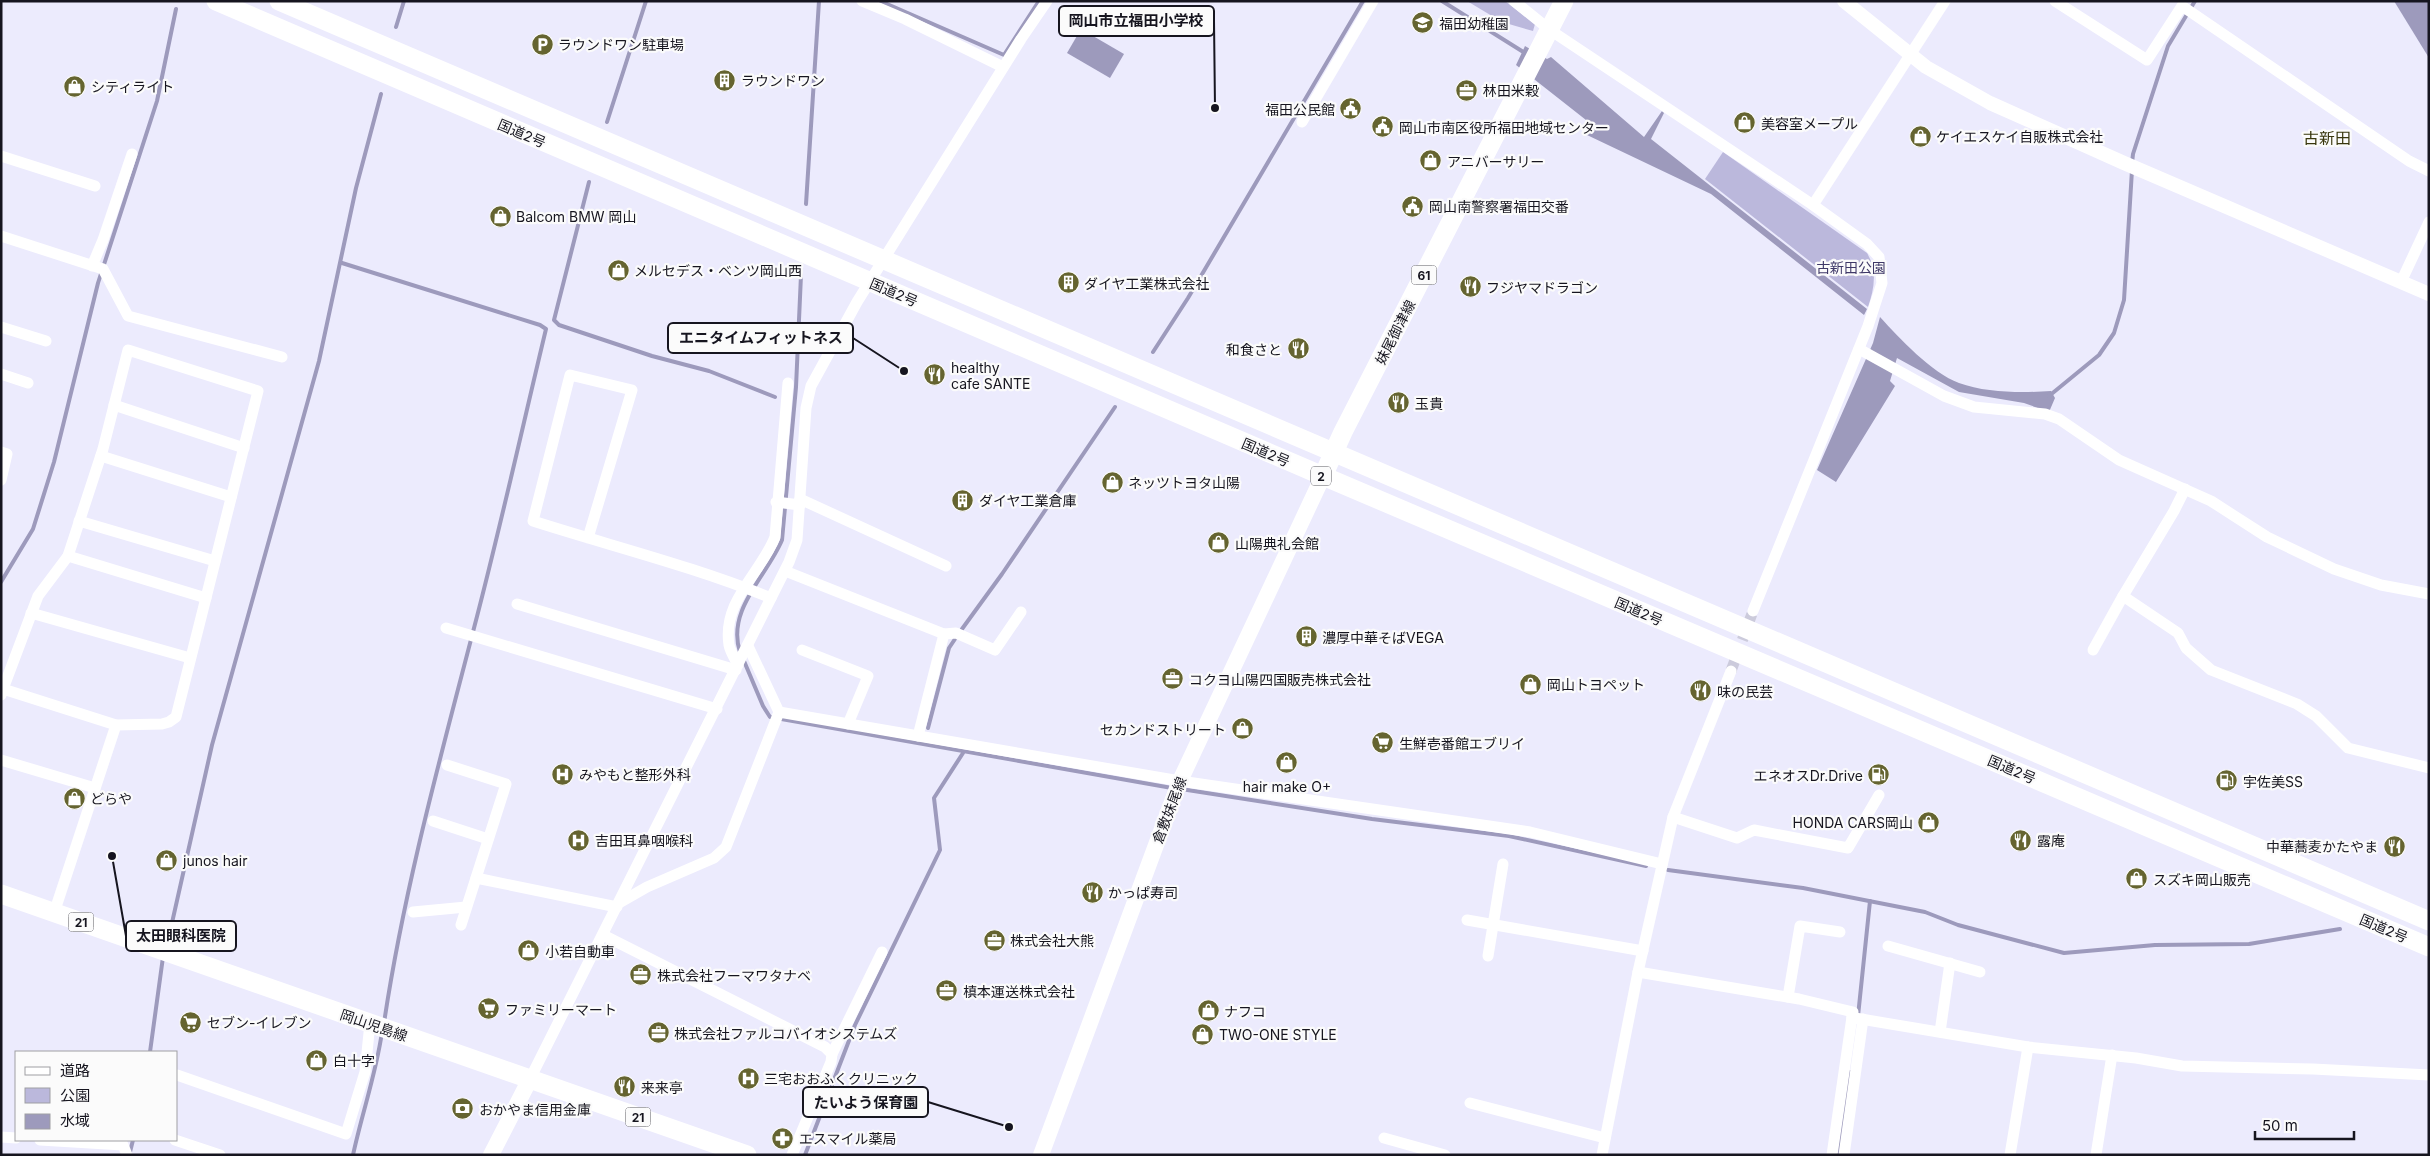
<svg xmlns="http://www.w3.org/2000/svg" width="2430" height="1156" font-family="Inter,'Noto Sans JP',sans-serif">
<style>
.green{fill:#bbb8dc}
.water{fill:#9d9abc}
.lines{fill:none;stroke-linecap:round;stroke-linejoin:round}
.stream{stroke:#9d9abc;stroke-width:4}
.minor-tunnel{stroke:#cccbdc;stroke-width:11;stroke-dasharray:11 5.5;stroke-linecap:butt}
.minor{stroke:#fff;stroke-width:11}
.tertiary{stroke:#fff;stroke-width:14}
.secondary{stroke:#fff;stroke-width:16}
.primary{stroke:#fff;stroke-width:19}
.trunk{stroke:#fff;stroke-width:19}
.labels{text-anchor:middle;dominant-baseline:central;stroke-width:4.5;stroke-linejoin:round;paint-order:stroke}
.shield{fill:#fbfbfb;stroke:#5b5a61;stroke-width:1}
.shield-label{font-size:12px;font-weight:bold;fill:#16151f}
.poi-label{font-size:14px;fill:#16151f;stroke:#fbfbfb;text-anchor:start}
.street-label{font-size:14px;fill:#16151f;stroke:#fbfbfb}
.park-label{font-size:14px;fill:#3f3968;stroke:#fbfbfb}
.quarter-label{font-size:16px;fill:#39370e;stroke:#fbfbfb}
.leader{fill:none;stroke:#16151f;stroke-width:2}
.callout-dot{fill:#16151f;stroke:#fbfbfb;stroke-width:2}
.callout{fill:#fbfbfb;stroke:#16151f;stroke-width:2}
.callout-label{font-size:15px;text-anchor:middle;font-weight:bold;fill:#16151f}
</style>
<rect width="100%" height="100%" fill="#ecebfd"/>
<g class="green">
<path d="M1467 1H1505L1535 24 1533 31 1502 22Z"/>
<path d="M1723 152 1867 253C1878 271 1874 289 1868 307L1705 179Z"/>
</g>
<g class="water">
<path d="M2394 1H2429V58Z"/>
<path d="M1081 29 1124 54 1110 78 1067 53Z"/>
<path d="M1525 46 1547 59 1551 57 1644 137 1662 111 1664 113 1651 139 1867 309 1864 315 1711 194 1587 135 1586 120 1516 65Z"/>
<path d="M1880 317C1899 338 1932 373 1959 383 1986 393 2023 393 2051 391L2055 398 2049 412 2024 403 1959 392 1897 358 1890 381 1895 386 1836 482 1817 470 1873 343Z"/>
</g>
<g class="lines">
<g class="stream">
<path d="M880 1 1004 55 1039 1"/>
<path d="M1442 1 1525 53"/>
<path d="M396 27 404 1"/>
<path d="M607 122 646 1"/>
<path d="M2132 163 2133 154 2168 46 2195 1"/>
<path d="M589 182 554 320 559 325 652 356 709 371 775 397"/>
<path d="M806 204 819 1"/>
<path d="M342 263 540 325 546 329C522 429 500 529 474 628 440 759 404 889 384 1023"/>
<path d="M1153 352 1188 298 1363 1"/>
<path d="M2049 396 2099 355 2114 333 2124 300 2132 170"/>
<path d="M1 582 33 529 54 462 98 283 157 101 176 9"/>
<path d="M962 629 1002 574 1115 407"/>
<path d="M740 652C726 610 767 576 782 540L796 387 801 275"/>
<path d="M744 661 763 706 770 717 1172 788"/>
<path d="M928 728 949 648 955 639"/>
<path d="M1181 789 1372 819 1509 836 1646 866"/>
<path d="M1668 870 1803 888 1925 912 1958 925 2064 953 2155 945 2249 944 2340 929"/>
<path d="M167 945 212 745 319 361 356 188 381 94"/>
<path d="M1858 1016 1870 901"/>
<path d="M150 1052 163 957"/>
<path d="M130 1152 133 1140"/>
<path d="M353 1155C362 1113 376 1074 382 1032"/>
<path d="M805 1155 855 1025 940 850 934 798 963 753"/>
<path d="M1838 1155 1850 1072"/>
</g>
<path class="minor-tunnel" d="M1731 671 1753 611"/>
<g class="minor">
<path d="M862 1 905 19 1003 67"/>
<path d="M1514 1 1550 30 1813 205 1867 244 1879 257 1882 283 1868 326 1753 611"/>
<path d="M2055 1 2147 60 2182 6 2409 161 2429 171"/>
<path d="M1302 122 1373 1"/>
<path d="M1 156 95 186"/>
<path d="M1813 205 1945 1"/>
<path d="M1 236 103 269 128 316 282 357"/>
<path d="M92 266 103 240 132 154"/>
<path d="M2401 282 2429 222"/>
<path d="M1 327 46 341"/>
<path d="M1859 349 1944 396 1974 407 2045 414 2059 419 2119 460 2211 501 2267 537 2334 569 2381 585 2429 594"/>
<path d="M1 374 28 383"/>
<path d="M114 405 244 448"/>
<path d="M1 452 7 454 1 480"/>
<path d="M101 456 231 497"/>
<path d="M2185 489 2174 511 2123 596 2178 633 2186 648 2211 670 2297 704 2316 716 2348 748 2429 768"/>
<path d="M800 499 946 566"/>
<path d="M776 502 800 505"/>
<path d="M79 521 215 561"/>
<path d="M588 538 632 390 570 375 533 521C611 546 696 567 771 598"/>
<path d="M68 556 206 598"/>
<path d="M785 571 944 634 918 736"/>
<path d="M517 604 736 670"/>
<path d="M31 613 190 658"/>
<path d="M446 628 717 709"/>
<path d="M944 634 956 633 995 650 1021 612"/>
<path d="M748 646 779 712 1180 781 1530 832 1662 864"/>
<path d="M802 650 868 676 848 724"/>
<path d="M2093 650 2123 596"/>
<path d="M738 665C735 659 730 651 729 645 722 601 761 573 775 537L788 383"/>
<path d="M1 695 3 689 38 596 68 556 103 449 128 350 258 391 176 717 169 722 162 724 116 725 3 689"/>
<path d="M1 760 95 788"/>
<path d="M447 765 506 784 461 925"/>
<path d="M1673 817 1737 838 1754 830 1848 848 1879 795"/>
<path d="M433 821 488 839"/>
<path d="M476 878 617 907"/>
<path d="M619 903 647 887 714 858 726 847 779 712"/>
<path d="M413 912 466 907"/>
<path d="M54 913 116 725"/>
<path d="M1467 920 1643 951"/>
<path d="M603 935 825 1047 832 1054 831 1062 792 1155"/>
<path d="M1888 946 1980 972"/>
<path d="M1488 956 1503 864"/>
<path d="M1638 972 1799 999 1853 1012 1852 1017 1855 1018 2028 1047 2136 1058 2182 1066 2313 1069 2429 1075"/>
<path d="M1788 997 1800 926 1840 932"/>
<path d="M1940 1032 1950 963"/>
<path d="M832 1054 882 952"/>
<path d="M177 1075 346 1134 365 1072 370 1023"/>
<path d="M530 1079 789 562 797 540 806 408 811 386 857 302 1021 39 1047 1"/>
<path d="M1470 1103 1605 1138"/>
<path d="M1 1137 16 1138"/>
<path d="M1384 1138 1445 1155"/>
<path d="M40 1140 123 1145 127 1155"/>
<path d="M175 1140 220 1155"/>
<path d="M1602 1155 1638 972 1673 817 1731 671"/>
<path d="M1832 1155 1852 1017"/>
<path d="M1844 1155 1863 1019"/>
<path d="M2010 1155 2028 1047"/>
<path d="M2096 1155 2112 1055"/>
</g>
<path class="tertiary" d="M1844 1 1926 67 1990 103 2124 163 2429 294"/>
<g class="secondary">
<path d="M491 1155 530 1079"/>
<path d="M1041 1155 1179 783 1323 476"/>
</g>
<g class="primary">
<path d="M1323 476 1343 432 1564 1"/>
<path d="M1 894 747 1155"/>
</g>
<g class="trunk">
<path d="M216 1 1323 476 2429 947"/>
<path d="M279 1 2429 921"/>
</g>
</g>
<defs>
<symbol id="school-disc" viewBox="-11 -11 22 22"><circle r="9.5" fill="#656430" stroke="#fbfbfb"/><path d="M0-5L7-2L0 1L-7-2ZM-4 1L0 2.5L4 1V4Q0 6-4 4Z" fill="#fff"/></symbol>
<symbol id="parking-disc" viewBox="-11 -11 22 22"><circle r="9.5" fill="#656430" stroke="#fbfbfb"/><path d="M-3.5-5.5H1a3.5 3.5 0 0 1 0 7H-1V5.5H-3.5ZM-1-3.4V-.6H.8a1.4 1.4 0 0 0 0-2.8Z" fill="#fff"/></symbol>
<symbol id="building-disc" viewBox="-11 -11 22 22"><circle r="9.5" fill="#656430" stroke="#fbfbfb"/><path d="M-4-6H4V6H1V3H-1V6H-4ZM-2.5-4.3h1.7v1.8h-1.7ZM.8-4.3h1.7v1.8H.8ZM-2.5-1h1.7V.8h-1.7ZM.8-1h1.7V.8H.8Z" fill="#fff"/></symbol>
<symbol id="shop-disc" viewBox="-11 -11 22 22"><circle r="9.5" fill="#656430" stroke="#fbfbfb"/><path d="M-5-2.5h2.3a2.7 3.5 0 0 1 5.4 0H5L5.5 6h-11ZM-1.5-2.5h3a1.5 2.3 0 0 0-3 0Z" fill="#fff"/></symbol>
<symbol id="office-disc" viewBox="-11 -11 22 22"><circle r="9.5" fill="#656430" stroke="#fbfbfb"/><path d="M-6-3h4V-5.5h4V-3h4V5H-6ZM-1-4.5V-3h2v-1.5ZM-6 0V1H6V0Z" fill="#fff"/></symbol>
<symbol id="civic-disc" viewBox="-11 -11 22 22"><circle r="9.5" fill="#656430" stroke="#fbfbfb"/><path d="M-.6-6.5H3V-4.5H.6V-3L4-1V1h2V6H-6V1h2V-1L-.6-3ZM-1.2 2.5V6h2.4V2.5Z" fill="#fff"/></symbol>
<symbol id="restaurant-disc" viewBox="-11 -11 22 22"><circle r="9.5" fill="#656430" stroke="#fbfbfb"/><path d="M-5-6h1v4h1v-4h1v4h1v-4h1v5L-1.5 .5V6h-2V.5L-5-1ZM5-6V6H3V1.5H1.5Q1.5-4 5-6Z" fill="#fff"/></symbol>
<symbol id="supermarket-disc" viewBox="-11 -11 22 22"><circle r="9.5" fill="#656430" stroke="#fbfbfb"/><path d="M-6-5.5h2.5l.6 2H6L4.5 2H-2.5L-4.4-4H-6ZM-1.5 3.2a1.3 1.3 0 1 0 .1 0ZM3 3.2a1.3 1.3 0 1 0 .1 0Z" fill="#fff"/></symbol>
<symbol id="hospital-disc" viewBox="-11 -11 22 22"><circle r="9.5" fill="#656430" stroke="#fbfbfb"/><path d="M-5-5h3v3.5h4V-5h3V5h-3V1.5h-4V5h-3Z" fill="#fff"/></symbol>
<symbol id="fuel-disc" viewBox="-11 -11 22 22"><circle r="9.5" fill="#656430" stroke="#fbfbfb"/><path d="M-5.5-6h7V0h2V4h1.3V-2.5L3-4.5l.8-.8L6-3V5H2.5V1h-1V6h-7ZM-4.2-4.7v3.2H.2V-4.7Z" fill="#fff"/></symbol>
<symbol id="bank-disc" viewBox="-11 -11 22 22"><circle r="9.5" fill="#656430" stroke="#fbfbfb"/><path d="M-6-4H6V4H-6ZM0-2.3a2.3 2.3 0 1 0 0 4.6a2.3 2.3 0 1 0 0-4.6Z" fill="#fff"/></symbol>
<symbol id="pharmacy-disc" viewBox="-11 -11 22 22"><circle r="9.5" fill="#656430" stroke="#fbfbfb"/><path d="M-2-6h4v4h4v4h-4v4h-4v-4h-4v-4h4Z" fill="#fff"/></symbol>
</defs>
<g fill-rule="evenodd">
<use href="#school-disc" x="1410" y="10" width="25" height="25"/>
<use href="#parking-disc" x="530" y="32" width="25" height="25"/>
<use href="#building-disc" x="712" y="68" width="25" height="25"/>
<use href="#shop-disc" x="62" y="74" width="25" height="25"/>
<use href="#office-disc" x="1454" y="78" width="25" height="25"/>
<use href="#civic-disc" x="1338" y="96" width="25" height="25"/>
<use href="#shop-disc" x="1732" y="110" width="25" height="25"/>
<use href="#civic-disc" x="1370" y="114" width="25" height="25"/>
<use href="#shop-disc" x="1908" y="124" width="25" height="25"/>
<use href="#shop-disc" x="1418" y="148" width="25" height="25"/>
<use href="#civic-disc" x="1400" y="194" width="25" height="25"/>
<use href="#shop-disc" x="488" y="204" width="25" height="25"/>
<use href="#shop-disc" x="606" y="258" width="25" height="25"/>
<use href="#building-disc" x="1056" y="270" width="25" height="25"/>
<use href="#restaurant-disc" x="1458" y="274" width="25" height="25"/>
<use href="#restaurant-disc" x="1286" y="336" width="25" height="25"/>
<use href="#restaurant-disc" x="922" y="362" width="25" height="25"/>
<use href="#restaurant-disc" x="1386" y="390" width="25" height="25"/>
<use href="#shop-disc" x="1100" y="470" width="25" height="25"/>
<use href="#building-disc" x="950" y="488" width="25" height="25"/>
<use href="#shop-disc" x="1206" y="530" width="25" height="25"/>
<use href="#building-disc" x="1294" y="624" width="25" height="25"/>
<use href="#office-disc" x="1160" y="666" width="25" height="25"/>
<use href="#shop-disc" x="1518" y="672" width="25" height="25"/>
<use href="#restaurant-disc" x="1688" y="678" width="25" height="25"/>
<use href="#shop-disc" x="1230" y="716" width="25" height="25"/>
<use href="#supermarket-disc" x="1370" y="730" width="25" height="25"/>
<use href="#shop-disc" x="1274" y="750" width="25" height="25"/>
<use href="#hospital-disc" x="550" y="762" width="25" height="25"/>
<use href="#fuel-disc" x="1866" y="762" width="25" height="25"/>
<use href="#fuel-disc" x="2214" y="768" width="25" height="25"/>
<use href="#shop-disc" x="62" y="786" width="25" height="25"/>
<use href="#shop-disc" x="1916" y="810" width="25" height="25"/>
<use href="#hospital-disc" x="566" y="828" width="25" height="25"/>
<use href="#restaurant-disc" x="2008" y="828" width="25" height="25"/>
<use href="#restaurant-disc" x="2382" y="834" width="25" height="25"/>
<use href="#shop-disc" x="154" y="848" width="25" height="25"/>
<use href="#shop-disc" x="2124" y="866" width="25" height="25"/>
<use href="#restaurant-disc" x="1080" y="880" width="25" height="25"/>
<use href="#office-disc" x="982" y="928" width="25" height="25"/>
<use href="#shop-disc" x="516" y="938" width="25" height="25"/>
<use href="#office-disc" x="628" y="962" width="25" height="25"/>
<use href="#office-disc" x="934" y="978" width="25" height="25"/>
<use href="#supermarket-disc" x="476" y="996" width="25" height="25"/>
<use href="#shop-disc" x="1196" y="998" width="25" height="25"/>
<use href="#supermarket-disc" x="178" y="1010" width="25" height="25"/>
<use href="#office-disc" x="646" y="1020" width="25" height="25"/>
<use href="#shop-disc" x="1190" y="1022" width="25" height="25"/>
<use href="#shop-disc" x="304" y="1048" width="25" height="25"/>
<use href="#hospital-disc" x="736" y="1066" width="25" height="25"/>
<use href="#restaurant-disc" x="612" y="1074" width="25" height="25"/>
<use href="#bank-disc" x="450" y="1096" width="25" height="25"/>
<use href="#pharmacy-disc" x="770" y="1126" width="25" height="25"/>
</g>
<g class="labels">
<g class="shield">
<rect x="1411.5" y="265.5" width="25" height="19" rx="4"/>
<rect x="1311" y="466.5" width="20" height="19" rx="4"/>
<rect x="68.5" y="912.5" width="25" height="19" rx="4"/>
<rect x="625.5" y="1107.5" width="25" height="19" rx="4"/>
</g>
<g class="shield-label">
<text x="1424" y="275">61</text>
<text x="1321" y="476">2</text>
<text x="81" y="922">21</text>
<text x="638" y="1117">21</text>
</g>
<g class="poi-label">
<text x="1439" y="23">福田幼稚園</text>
<text x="558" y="44">ラウンドワン駐車場</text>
<text x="741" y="80">ラウンドワン</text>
<text x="91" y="86">シティライト</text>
<text x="1483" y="90">林田米穀</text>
<text x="1335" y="109" text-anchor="end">福田公民館</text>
<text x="1761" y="123">美容室メープル</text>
<text x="1399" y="127">岡山市南区役所福田地域センター</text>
<text x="1936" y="136">ケイエスケイ自販株式会社</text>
<text x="1447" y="161">アニバーサリー</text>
<text x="1429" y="206">岡山南警察署福田交番</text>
<text x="516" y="216">Balcom BMW 岡山</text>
<text x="634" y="270">メルセデス・ベンツ岡山西</text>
<text x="1084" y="283">ダイヤ工業株式会社</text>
<text x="1486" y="287">フジヤマドラゴン</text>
<text x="1282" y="349" text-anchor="end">和食さと</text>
<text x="951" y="367">healthy<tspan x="951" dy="16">cafe SANTE</tspan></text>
<text x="1415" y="403">玉貴</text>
<text x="1128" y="482">ネッツトヨタ山陽</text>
<text x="979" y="500">ダイヤ工業倉庫</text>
<text x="1235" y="543">山陽典礼会館</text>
<text x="1322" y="637">濃厚中華そばVEGA</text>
<text x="1189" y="679">コクヨ山陽四国販売株式会社</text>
<text x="1547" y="684">岡山トヨペット</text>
<text x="1717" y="691">味の民芸</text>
<text x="1226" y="729" text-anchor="end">セカンドストリート</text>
<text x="1399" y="743">生鮮壱番館エブリイ</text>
<text x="579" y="774">みやもと整形外科</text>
<text x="1863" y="775" text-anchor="end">エネオスDr.Drive</text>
<text x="2243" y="781">宇佐美SS</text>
<text x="1287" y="786" text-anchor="middle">hair make O+</text>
<text x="90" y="798">どらや</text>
<text x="1913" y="822" text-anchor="end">HONDA CARS岡山</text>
<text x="595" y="840">吉田耳鼻咽喉科</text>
<text x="2037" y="840">露庵</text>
<text x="2378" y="846" text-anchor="end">中華蕎麦かたやま</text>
<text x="183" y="860">junos hair</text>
<text x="2153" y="879">スズキ岡山販売</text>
<text x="1108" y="892">かっぱ寿司</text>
<text x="1010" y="940">株式会社大熊</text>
<text x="545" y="951">小若自動車</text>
<text x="657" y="975">株式会社フーマワタナベ</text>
<text x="963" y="991">槙本運送株式会社</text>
<text x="505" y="1009">ファミリーマート</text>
<text x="1224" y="1011">ナフコ</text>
<text x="207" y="1022">セブン-イレブン</text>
<text x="674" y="1033">株式会社ファルコバイオシステムズ</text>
<text x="1219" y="1034">TWO-ONE STYLE</text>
<text x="333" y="1060">白十字</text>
<text x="764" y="1078">三宅おおふくクリニック</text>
<text x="641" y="1087">来来亭</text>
<text x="479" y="1109">おかやま信用金庫</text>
<text x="799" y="1138">エスマイル薬局</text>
</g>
<g class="street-label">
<text transform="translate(522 133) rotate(23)">国道2号</text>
<text transform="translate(894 292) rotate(23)">国道2号</text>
<text transform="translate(1395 332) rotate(-63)">妹尾御津線</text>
<text transform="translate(1266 452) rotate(23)">国道2号</text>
<text transform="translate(1639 611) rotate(23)">国道2号</text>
<text transform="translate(2012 769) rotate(23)">国道2号</text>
<text transform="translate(1169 810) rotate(-69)">倉敷妹尾線</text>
<text transform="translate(2384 928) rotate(23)">国道2号</text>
<text transform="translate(374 1025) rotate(19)">岡山児島線</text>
</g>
<g class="park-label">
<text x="1851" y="267">古新田公園</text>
</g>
<g class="quarter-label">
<text x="2327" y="138">古新田</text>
</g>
</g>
<path class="leader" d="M1215 108L1214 21M904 371L853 338M112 856L126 936M1009 1127L928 1102"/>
<g class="callout-dot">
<circle cx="1215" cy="108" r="5"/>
<circle cx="904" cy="371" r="5"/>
<circle cx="112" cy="856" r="5"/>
<circle cx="1009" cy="1127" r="5"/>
</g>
<g class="callout">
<rect x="1059" y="6" width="155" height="30" rx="5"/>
<rect x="668" y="323" width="185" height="30" rx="5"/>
<rect x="126" y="921" width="110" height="30" rx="5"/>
<rect x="803" y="1087" width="125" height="30" rx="5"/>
</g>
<g class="callout-label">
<text x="1136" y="26">岡山市立福田小学校</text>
<text x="761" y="343">エニタイムフィットネス</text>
<text x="181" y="941">太田眼科医院</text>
<text x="866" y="1108">たいよう保育園</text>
</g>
<rect width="2430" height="1156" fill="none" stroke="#16151f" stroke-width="5"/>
<rect x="15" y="1051" width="162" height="90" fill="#fbfbfb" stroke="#9f9fa3"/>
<rect x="25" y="1067" width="25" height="8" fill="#ffffff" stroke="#9f9fa3"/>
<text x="60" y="1076" font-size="15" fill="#16151f">道路</text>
<rect x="25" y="1088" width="25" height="15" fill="#bbb8dc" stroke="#9f9fa3"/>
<text x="60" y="1101" font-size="15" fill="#16151f">公園</text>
<rect x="25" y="1114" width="25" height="15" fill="#9d9abc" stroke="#9f9fa3"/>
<text x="60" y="1126" font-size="15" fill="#16151f">水域</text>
<path d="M2255 1131v8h99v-8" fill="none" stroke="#16151f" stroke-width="2.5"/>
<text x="2262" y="1131" font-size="15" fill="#16151f" stroke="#fbfbfb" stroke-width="4" paint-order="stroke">50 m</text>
</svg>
